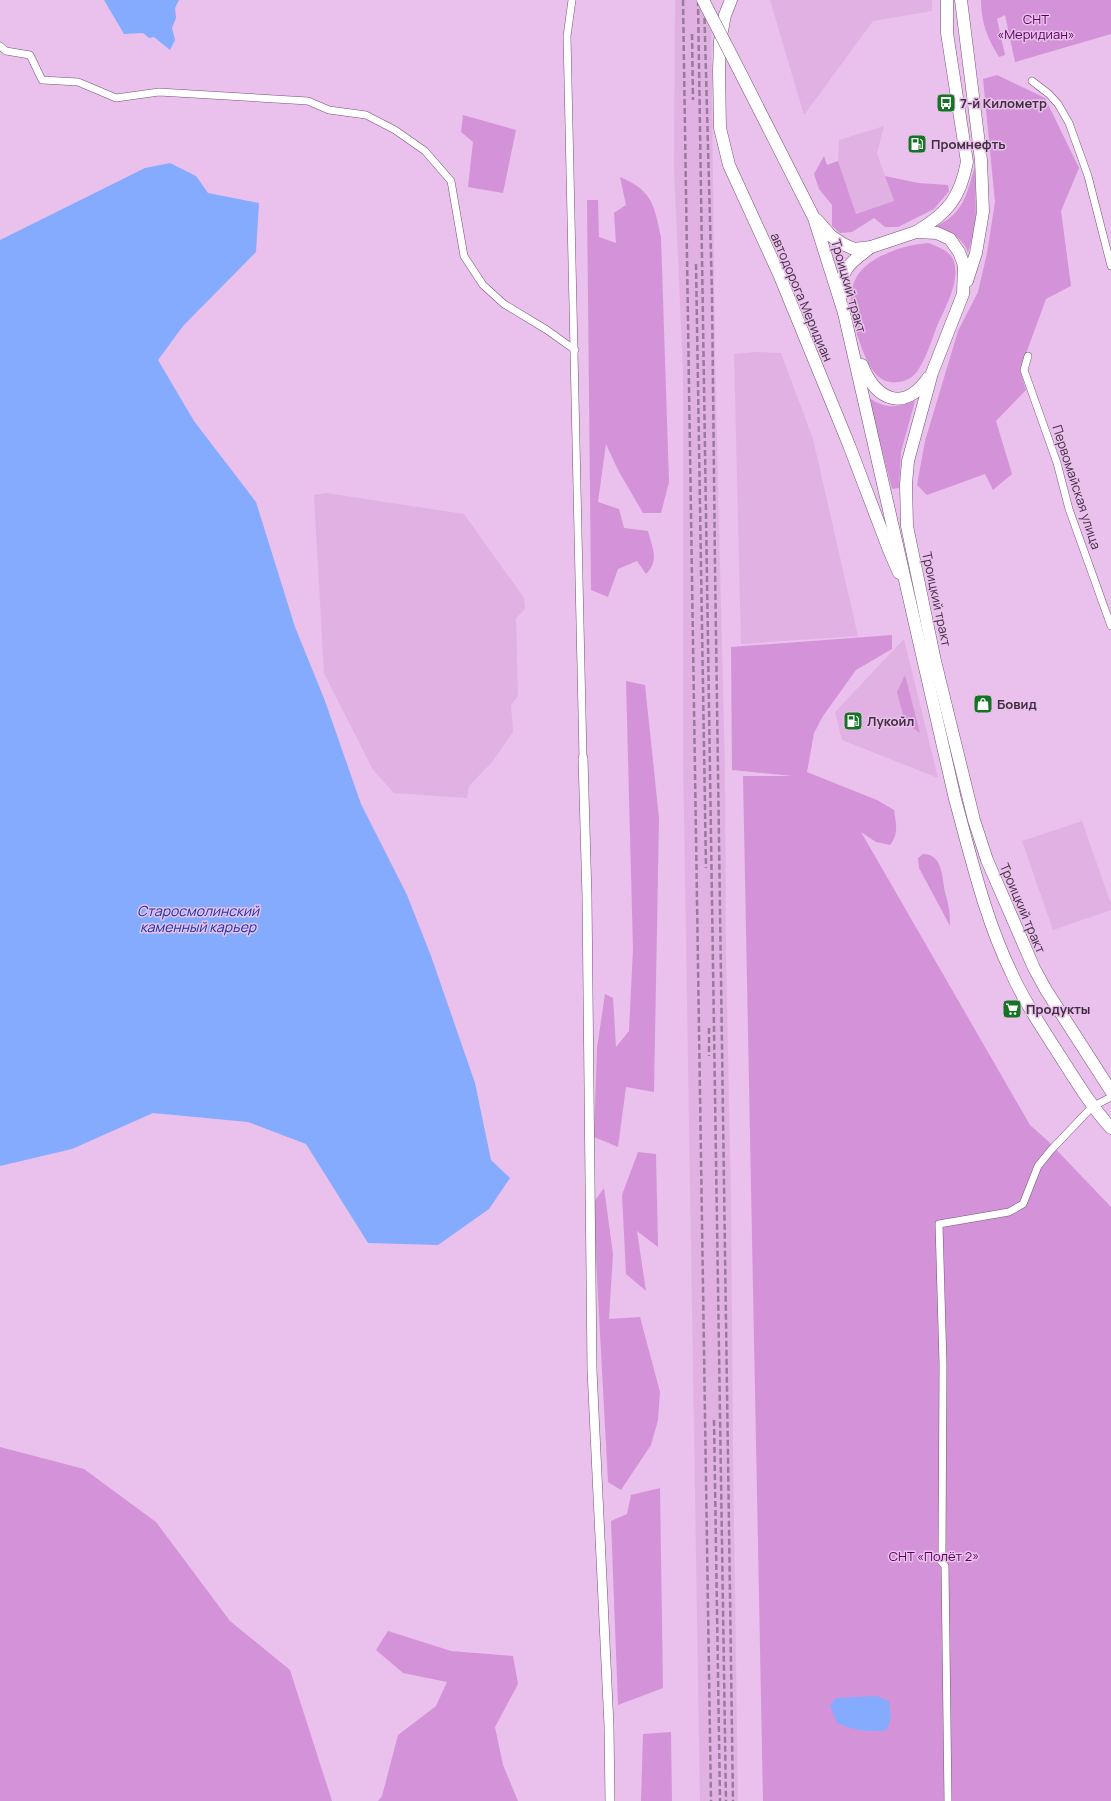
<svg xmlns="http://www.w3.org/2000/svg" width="1111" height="1801" font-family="Manrope,sans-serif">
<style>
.built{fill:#e1b1e3}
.green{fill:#d493d8}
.water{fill:#85abff}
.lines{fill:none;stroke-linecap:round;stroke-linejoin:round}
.minor-casing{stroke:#775279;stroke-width:8}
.tertiary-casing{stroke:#775279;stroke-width:10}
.primary-casing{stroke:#775279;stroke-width:13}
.minor{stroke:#fff;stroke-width:7}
.tertiary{stroke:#fff;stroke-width:9}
.primary{stroke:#fff;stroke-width:12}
.rail{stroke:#987b9a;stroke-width:2.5;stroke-dasharray:6 3;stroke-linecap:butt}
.primary-bridge-casing{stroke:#775279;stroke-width:13;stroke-linecap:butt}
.primary-bridge{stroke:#fff;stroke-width:12}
.labels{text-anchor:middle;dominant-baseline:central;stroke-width:3;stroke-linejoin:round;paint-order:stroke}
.park-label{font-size:13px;fill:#56005c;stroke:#eac0ec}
.poi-label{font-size:13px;font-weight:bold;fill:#3f2f40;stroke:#eac0ec;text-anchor:start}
.street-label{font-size:13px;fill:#3f2f40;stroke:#eac0ec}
.water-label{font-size:14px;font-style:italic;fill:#1235ab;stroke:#eac0ec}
</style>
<rect width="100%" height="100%" fill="#eac0ec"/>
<g class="built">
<path d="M675 0H711L715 358 725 771 726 954 731 1197 733 1451 738 1801H700L683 755V369L674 169Z"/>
<path d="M770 0H932V11L873 21 804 115Z"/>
<path d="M884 126 877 153 894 201 856 215 838 161 839 140Z"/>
<path d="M755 352 781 353 813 439 858 636 741 644 734 354Z"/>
<path d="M326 493 464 514 524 598 525 609 516 618 518 696 511 705 513 732 493 761 469 786 467 798 394 793 373 770 324 673 314 495Z"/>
<path d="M904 639 938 778 842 740 835 712Z"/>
<path d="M1082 821 1111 904V910L1053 930 1022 841Z"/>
</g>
<g class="green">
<path d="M981 0H1111V34L1015 62 1005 15 997 19 1005 55 999 57C987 38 981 22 981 0Z"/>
<path d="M997 75 1045 98 1079 168 1061 211 1071 286 1046 299 1020 370 1026 390 996 421 1012 474 993 490 985 474 927 495 917 485 925 441 958 331 978 292 987 253 995 202 983 79Z"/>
<path d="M463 115 516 130 503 193 468 187 473 142 461 132Z"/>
<path d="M824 156 827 165 838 161 856 214 894 201 885 176 918 183 948 185 949 191 934 209 898 227H885L874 218 852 232 840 233 832 226V205L819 189 814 174Z"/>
<path d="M975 166 976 224 968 253C964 238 949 232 936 226 964 214 967 193 975 166Z"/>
<path d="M620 177C653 191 654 205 661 237L669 482 661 513H643L618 470 606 444 598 502 619 509 624 528 648 531C652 548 660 560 646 574L637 561 618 569 608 597 591 590 587 200H598L599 237 616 243 614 213 626 205Z"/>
<path d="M929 243C938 247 951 251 954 262 960 282 945 308 937 326 932 339 928 353 921 365 916 375 909 381 898 382 875 386 865 358 859 340 845 301 845 270 888 253 901 247 914 244 929 243Z"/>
<path d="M868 397C884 409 897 408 915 401L901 452 899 488 892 489Z"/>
<path d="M892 635V649L856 670 823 716 814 733 807 772 877 800 894 810C896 823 899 834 890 845L876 842 861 832 1030 1125 1048 1141 1111 1207V1801H763L743 776H793L732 770 731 647Z"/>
<path d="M905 675 920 733 905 722 897 692Z"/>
<path d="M626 681 645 685 659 818 654 1092 626 1087 618 1147 594 1137 597 1048 605 994 613 998 616 1047 629 1031 633 949Z"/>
<path d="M923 854C943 854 942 878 945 892 949 906 950 912 950 926L919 868 918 858Z"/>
<path d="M638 1152 656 1154 658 1247 637 1231 646 1291 626 1274 622 1195Z"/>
<path d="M604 1188 613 1254 609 1319 640 1317 660 1392 658 1420 651 1445 621 1490 608 1482 593 1203Z"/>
<path d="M0 1447 84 1469 156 1522 230 1621 290 1670 332 1801H0Z"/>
<path d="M660 1488 663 1688 618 1705 611 1521 627 1514 631 1495Z"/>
<path d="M388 1631 451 1651 513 1656 518 1684 495 1727 503 1765 518 1801H378L382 1796 398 1735 436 1706 447 1682 403 1673 376 1650Z"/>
<path d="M671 1732 672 1801H641L643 1734Z"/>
</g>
<g class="water">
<path d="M104 0H179L175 8 176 18 172 28 175 40 170 50 154 37 149 38 143 33 124 34Z"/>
<path d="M170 163 196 176 208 193 259 203 256 252 183 326 158 360 194 421 256 502 295 627 325 701 361 804 407 895 431 956 475 1083 491 1160 510 1178 489 1209 438 1245 368 1243 306 1144 248 1122 153 1113 72 1149 0 1166V240L145 168Z"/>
<path d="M876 1696 889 1701 891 1718 887 1730C869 1733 853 1730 837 1723L830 1706 836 1698Z"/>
</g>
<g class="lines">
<defs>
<g id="minor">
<path d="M572 0 567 36 583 758"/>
<path d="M0 46 6 51 30 55 42 80 78 82 116 98 159 92 308 101 329 110 366 115 395 130 425 151 451 181 464 256 483 285 504 304 547 330 575 350"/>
<path d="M1032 81 1049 94 1058 104 1069 123 1088 176 1111 266"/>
<path d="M1028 356 1024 370 1057 463 1069 509 1111 626"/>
<path d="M948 1801 945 1566 940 1560 942 1553 943 1364 939 1224 1009 1212 1023 1204 1038 1166 1051 1150 1092 1107 1111 1097"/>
</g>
<path id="tertiary" d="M583 758 587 897 592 1370 609 1726 610 1801"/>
<g id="primary">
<path d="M731 0 725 15 720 41 719 71 720 128 729 165 779 274 849 445 889 550 899 573"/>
<path d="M961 0 981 160 983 212 976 253 967 281"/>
<path d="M740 72 814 218 844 313 955 799C971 857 985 918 1011 972 1024 1002 1043 1029 1060 1056 1076 1081 1091 1106 1111 1128"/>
<path d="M817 220 831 236 843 244 854 249 871 247 916 232 937 233 950 239 959 252 964 265 963 294 932 373 908 461 906 484 907 526 935 661 974 820 987 860 1034 968 1046 990 1111 1091"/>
<path d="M916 232C948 213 960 198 967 162L947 33V0"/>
<path d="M842 294C839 268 853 261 871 247"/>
<path d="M862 365C876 400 904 413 928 378"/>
</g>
</defs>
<use href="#minor" class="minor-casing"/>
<use href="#tertiary" class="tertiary-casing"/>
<use href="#primary" class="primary-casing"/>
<use href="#minor" class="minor"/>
<use href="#tertiary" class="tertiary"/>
<use href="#primary" class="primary"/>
<g class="rail">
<path d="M683 0 711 1801"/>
<path d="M698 0 726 1801"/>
<path d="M704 0 712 293 715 566 733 1801"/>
<path d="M692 34 693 100"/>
<path d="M696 264 706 868"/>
<path d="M709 1028V1056"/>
<path d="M714 1420 720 1801"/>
</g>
<defs>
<path id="primary-bridge" d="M703 0 740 72"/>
</defs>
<use href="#primary-bridge" class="primary-bridge-casing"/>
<use href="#primary-bridge" class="primary-bridge"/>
</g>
<defs>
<symbol id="bus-square" viewBox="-11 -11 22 22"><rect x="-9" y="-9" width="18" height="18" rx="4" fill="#137423" stroke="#eac0ec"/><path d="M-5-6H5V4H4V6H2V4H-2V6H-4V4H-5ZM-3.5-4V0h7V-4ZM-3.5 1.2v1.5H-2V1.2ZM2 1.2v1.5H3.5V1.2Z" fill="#fff"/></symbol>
<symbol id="fuel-square" viewBox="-11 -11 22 22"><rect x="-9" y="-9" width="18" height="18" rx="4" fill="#137423" stroke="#eac0ec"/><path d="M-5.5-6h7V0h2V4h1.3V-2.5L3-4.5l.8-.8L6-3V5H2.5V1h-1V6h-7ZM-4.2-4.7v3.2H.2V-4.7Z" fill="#fff"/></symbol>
<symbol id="shop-square" viewBox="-11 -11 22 22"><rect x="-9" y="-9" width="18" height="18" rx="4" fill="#137423" stroke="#eac0ec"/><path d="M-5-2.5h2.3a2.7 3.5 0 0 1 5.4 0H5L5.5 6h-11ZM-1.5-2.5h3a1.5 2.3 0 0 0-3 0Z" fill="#fff"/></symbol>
<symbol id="supermarket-square" viewBox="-11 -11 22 22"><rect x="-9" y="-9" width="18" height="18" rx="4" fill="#137423" stroke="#eac0ec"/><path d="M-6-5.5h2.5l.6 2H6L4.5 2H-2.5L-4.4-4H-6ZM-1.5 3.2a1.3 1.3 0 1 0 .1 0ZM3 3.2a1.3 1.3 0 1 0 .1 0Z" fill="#fff"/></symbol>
</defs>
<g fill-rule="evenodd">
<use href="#bus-square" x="935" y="92" width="22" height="22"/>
<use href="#fuel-square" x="906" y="133" width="22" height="22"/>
<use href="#shop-square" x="972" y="693" width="22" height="22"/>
<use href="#fuel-square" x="842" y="710" width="22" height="22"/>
<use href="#supermarket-square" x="1001" y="998" width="22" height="22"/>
</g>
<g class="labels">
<g class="park-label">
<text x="1036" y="19">СНТ<tspan x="1036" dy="15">«Меридиан»</tspan></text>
<text x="934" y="1556">СНТ «Полёт 2»</text>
</g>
<g class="poi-label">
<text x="960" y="103">7-й Километр</text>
<text x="931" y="144">Промнефть</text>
<text x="997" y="704">Бовид</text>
<text x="867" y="721">Лукойл</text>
<text x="1026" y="1009">Продукты</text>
</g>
<g class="street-label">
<text transform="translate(849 286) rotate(74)">Троицкий тракт</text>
<text transform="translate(802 297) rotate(67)">автодорога Меридиан</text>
<text transform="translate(1077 487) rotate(72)">Первомайская улица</text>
<text transform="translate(937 599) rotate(78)">Троицкий тракт</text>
<text transform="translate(1023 908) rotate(67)">Троицкий тракт</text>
</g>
<g class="water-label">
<text x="198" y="910">Старосмолинский<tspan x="198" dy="16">каменный карьер</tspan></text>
</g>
</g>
</svg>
